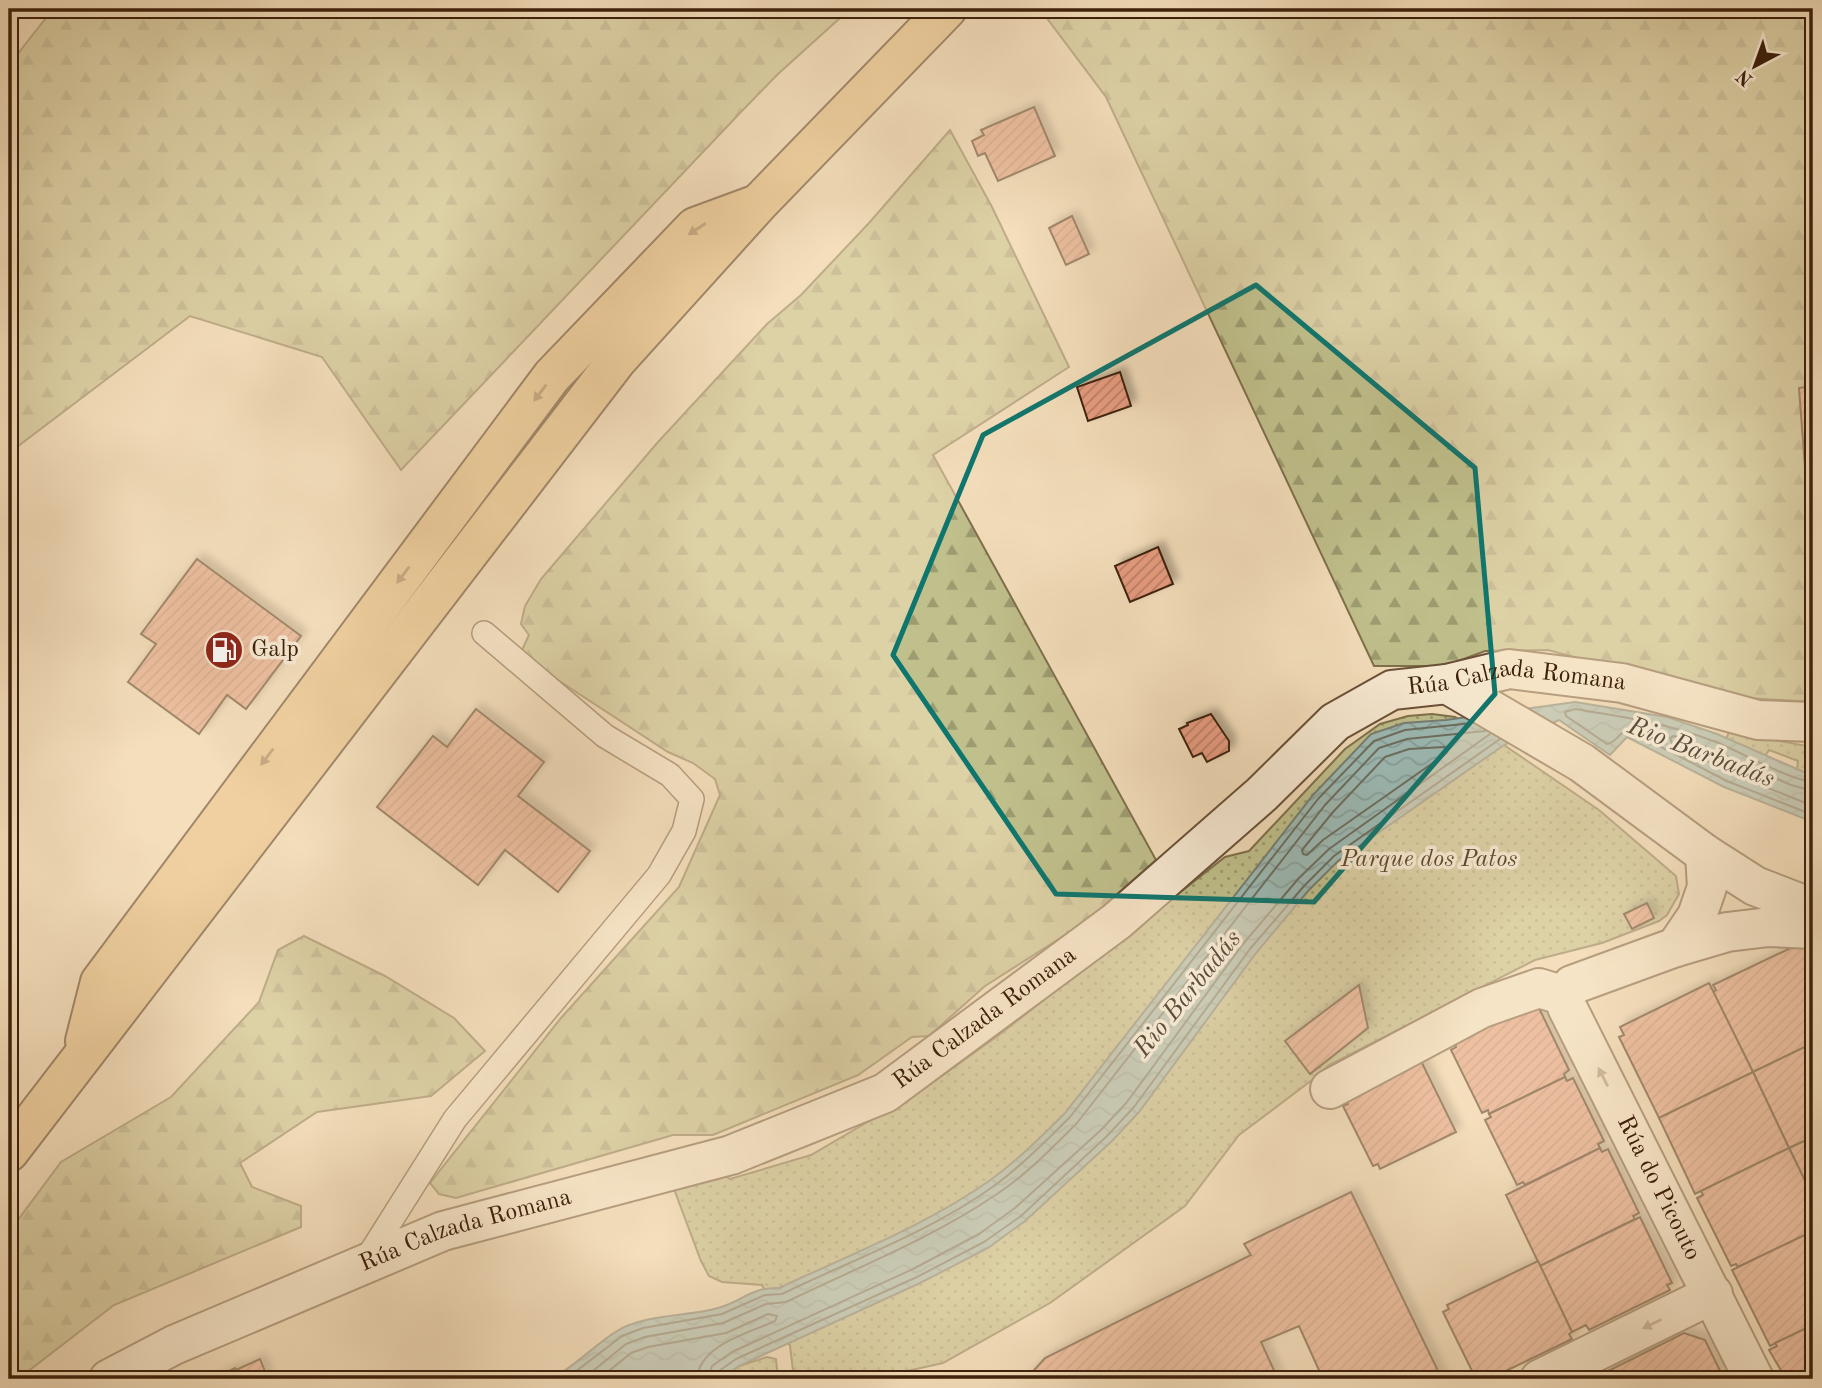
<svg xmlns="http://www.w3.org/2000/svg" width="1822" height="1388" font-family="'Old Standard TT',serif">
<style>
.grass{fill:url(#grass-dots);stroke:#7e704c;stroke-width:2}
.forest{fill:url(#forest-firs);stroke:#7e704c;stroke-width:2}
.water{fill:url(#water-waves);stroke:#767d72;stroke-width:2}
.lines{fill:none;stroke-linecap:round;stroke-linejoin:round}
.shore{stroke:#6c6e60;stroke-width:2}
.building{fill:url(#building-hatch);stroke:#3d200b;stroke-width:2;filter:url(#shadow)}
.service-casing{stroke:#6b5037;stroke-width:26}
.minor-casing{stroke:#6b5037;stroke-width:42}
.primary-casing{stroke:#3d200b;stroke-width:42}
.service{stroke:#f8ead3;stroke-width:23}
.minor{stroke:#f8ead3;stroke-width:38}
.primary{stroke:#eabf7e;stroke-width:38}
.oneway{fill:#947044}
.oneway2{fill:#a48f79}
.marked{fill:none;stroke:#0f766e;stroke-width:5;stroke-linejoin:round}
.labels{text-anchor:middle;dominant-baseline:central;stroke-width:7;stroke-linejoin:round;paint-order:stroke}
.poi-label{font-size:24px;fill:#3d200b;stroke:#f8ead3;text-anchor:start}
.street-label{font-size:24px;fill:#3d200b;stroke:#f8ead3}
.park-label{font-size:24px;font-style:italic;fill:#5e482b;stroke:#f8ead3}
.water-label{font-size:26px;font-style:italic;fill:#5a4e3e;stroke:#f8ead3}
</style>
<defs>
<pattern id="grass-dots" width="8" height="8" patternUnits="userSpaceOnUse" patternTransform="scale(1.75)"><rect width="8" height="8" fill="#c0c08c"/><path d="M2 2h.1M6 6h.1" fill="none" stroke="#9d9c71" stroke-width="1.8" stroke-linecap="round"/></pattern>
<pattern id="forest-firs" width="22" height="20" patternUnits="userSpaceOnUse" patternTransform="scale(1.75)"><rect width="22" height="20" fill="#c0c08c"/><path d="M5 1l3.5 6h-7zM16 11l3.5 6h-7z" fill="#9d9c71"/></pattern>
<pattern id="water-waves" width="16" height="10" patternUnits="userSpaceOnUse" patternTransform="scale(1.75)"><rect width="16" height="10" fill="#9cbbb6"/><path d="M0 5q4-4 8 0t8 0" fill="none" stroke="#87a09b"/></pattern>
<pattern id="building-hatch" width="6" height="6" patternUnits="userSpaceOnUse" patternTransform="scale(1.75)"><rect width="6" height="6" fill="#e79c80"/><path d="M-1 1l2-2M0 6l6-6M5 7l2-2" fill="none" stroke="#bc7f67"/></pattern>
<filter id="shadow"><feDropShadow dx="6" dy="-6" stdDeviation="3.5" flood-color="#0004"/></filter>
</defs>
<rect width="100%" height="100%" fill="#f4debb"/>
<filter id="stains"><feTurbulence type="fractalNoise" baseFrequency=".00286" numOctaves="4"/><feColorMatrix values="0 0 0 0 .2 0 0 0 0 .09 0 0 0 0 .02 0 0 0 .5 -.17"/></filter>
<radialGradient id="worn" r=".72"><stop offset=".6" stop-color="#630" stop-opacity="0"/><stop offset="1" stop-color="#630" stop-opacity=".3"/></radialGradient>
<g class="grass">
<path d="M1432 714 1455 717 1504 745 1599 810 1676 876 1679 894 1667 915 1659 921 1602 943 1535 960 1329 1065 1312 1080 1239 1135 1185 1206 1050 1303 943 1363 871 1379H794L790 1346 762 1285 722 1282 709 1276 701 1261 671 1181 720 1173 730 1179 811 1155 922 1090 999 1035 1225 857 1249 851 1345 749 1380 724 1408 716Z"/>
<path d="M1729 732 1813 747V776L1797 770 1798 761 1769 750 1765 756 1726 739Z"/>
<path d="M767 1357 776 1359 778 1379H720L739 1366Z"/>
</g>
<g class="forest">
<path d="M53 9H850L778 74 740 113 401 470 322 357 190 316 9 453V65Z"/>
<path d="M1040 9H1813V702L1718 696 1548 650 1485 651 1445 666H1374L1106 97Z"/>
<path d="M950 130 992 207 1069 367 933 455 1156 860 1084 923 985 986 929 1036 912 1037 858 1075 713 1135H673L456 1198 439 1194 430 1183 561 1018 679 887 720 795 715 779 693 763 668 752 541 669 522 650 529 635 521 624 525 606 541 579 658 442 767 324 801 295 869 223Z"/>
<path d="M304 936 385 976 454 1018 485 1051 431 1096 317 1112 240 1163 252 1187 301 1206V1227L114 1305 18 1379H9V1232L61 1162 171 1097 259 1002 278 950Z"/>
</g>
<path class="water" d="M1575 702 1667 717 1717 734 1813 776V822L1724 787 1627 737 1610 755 1559 720 1504 745 1338 861 1308 891 1256 953 1139 1112 1112 1141 1025 1221 988 1248 920 1283 739 1366 720 1379H610C601 1376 564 1379 551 1379 576 1366 594 1345 617 1331 644 1314 687 1317 718 1308 743 1301 751 1287 779 1288 849 1255 925 1226 989 1181 1017 1161 1041 1137 1065 1113L1313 795 1371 734 1404 723 1446 720Z"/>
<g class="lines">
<g class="shore">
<path d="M1444 747 1448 749 1447 753 1323 840 1307 855 1303 854 1302 850 1333 812 1385 757 1409 749Z"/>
<path d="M1813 782C1786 779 1740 751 1713 741 1667 723 1624 717 1575 709L1565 712 1566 716 1607 744C1617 743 1619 730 1630 731L1727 781 1813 815"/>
<path d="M1813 791 1791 785 1711 749 1674 736 1670 738 1672 743 1731 773 1813 806"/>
<path d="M566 1379 622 1336 643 1328 722 1314 765 1295 782 1294C852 1260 930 1232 994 1186 1021 1166 1046 1141 1070 1117L1318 799 1374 741 1405 730 1473 723"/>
<path d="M583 1379 626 1344 645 1337 723 1323 766 1304 786 1302C856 1268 931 1239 997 1194 1026 1175 1052 1148 1077 1123L1325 805 1379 748 1407 739 1485 731"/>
<path d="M599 1379 631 1353 648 1347 726 1333 768 1314 777 1316 775 1321C749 1333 699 1345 697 1379"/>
<path d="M708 1379 712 1366 732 1352 913 1269 979 1234 1015 1208 1101 1130 1127 1102 1243 944 1298 879 1329 849 1490 734"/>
<path d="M717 1379 719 1371 736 1359 917 1277 984 1242 1021 1216 1107 1136 1134 1107 1250 949 1304 886 1334 856 1500 739"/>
</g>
</g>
<g class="building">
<path d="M1034 107 1055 156 998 181 985 153 978 156 972 141 984 135 981 130Z"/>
<path d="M1072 216 1089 254 1066 265 1049 228Z"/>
<path d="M1120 372 1131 406 1088 421 1077 387Z"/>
<path d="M1813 386V466L1805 467 1799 388Z"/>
<path d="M1158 547 1173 584 1130 602 1115 566Z"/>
<path d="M197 559 301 636 246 709 227 695 199 734 128 682 156 644 141 634Z"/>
<path d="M476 709 544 762 518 796 590 851 558 892 505 850 478 885 377 807 433 736 447 747Z"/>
<path d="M1211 714 1229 741V751L1207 762 1202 753 1193 757 1179 729 1188 725 1187 723Z"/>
<path d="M1647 903 1654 918 1632 929 1624 914Z"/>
<path d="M1799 944 1801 948 1807 945 1813 958V1043L1753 1072 1713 992 1716 990 1713 985Z"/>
<path d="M1709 983 1753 1072 1659 1118 1619 1037 1624 1035 1620 1027Z"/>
<path d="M1359 985 1368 1028 1310 1074 1285 1041Z"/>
<path d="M1537 1004 1569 1070 1564 1074 1565 1077 1489 1114 1488 1110 1482 1113 1451 1050 1456 1047 1455 1042 1530 1005Z"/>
<path d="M1813 1043V1137L1789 1148 1753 1072Z"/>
<path d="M1421 1061 1456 1132 1380 1169 1378 1164 1373 1166 1343 1106 1348 1104 1345 1099Z"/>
<path d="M1753 1072 1789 1148 1695 1194 1659 1118Z"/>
<path d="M1565 1077 1567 1081 1573 1078 1604 1141 1598 1144 1600 1148 1525 1185 1523 1182 1517 1185 1485 1120 1491 1117 1489 1114Z"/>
<path d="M1813 1137V1197L1789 1148Z"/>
<path d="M1600 1148 1602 1152 1608 1149 1639 1213 1633 1216 1635 1219 1540 1266 1506 1195Z"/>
<path d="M1789 1148 1813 1197V1231L1738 1267 1736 1264 1731 1266 1697 1198 1703 1195 1701 1191Z"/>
<path d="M1351 1192 1442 1379H1323L1299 1326 1261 1342 1278 1379H1026L1045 1358 1251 1255 1244 1244Z"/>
<path d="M1640 1217 1672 1283 1667 1285 1670 1290 1589 1330 1586 1325 1572 1332 1540 1266Z"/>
<path d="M1813 1231V1325L1770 1346 1732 1270Z"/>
<path d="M1538 1261 1572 1332 1569 1334 1572 1339 1489 1379H1476L1443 1312 1449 1309 1447 1305Z"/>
<path d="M1813 1325V1379H1786L1769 1350 1777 1346 1775 1343Z"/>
<path d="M1684 1333 1705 1340 1724 1379H1602L1600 1375Z"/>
<path d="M260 1359 268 1379H213L235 1368 236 1370Z"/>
</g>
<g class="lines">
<defs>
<path id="service" d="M366 1260 455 1119 659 875 684 831 692 799 670 775 605 736 484 633"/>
<g id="minor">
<path d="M1447 684 1582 763 1705 854 1755 886 1804 905 1813 906"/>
<path id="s1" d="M1705 854 1707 887 1697 916 1676 947 1572 985 1565 996 1567 1007 1754 1379"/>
<path d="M1676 947 1727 932 1769 927 1813 929"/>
<path d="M1330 1089 1482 1008 1539 988 1565 996"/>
<path id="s2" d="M109 1379 174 1345 443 1231 731 1155 885 1093 1117 921 1262 794 1335 722 1392 690 1447 684 1509 669 1622 683 1758 720 1813 722"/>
<path d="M1540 1379 1713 1294"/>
</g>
<g id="primary">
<path d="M85 1041 100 982 552 376 695 227 752 206"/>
<path d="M9 1152 617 360 759 203 947 9"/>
</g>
</defs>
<use href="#service" class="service-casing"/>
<use href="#minor" class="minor-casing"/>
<use href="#primary" class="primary-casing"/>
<use href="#service" class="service"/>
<use href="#minor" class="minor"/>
<use href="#primary" class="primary"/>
</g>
<defs><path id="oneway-solid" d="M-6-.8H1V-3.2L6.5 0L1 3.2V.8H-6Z" transform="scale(1.75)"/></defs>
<g class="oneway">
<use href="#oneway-solid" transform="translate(697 229) rotate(147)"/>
<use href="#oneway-solid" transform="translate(540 393) rotate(127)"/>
<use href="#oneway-solid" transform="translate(403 575) rotate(127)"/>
<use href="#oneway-solid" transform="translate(267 757) rotate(127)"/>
</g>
<g class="oneway2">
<use href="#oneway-solid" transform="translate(1603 1077) rotate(-117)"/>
<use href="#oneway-solid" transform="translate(1652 1324) rotate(154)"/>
</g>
<path d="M0 0H1822V1388H0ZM1256 285 1475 468 1495 694 1314 902 1056 894 893 655 983 435Z" fill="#f4debb" fill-opacity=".55" fill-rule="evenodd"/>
<path class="marked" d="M1256 285 1475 468 1495 694 1314 902 1056 894 893 655 983 435Z"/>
<defs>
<symbol id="fuel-disc" viewBox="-11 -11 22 22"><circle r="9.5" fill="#8f2418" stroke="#f8ead3"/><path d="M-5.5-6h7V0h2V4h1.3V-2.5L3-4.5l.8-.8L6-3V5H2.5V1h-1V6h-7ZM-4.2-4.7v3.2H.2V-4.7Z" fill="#fff"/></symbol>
</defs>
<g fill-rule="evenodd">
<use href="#fuel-disc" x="202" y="628" width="44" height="44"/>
</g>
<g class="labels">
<g class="poi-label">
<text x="251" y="650">Galp</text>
</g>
<g class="street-label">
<text stroke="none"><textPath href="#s2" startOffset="1605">Rúa Calzada Romana</textPath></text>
<text stroke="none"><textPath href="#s2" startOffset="954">Rúa Calzada Romana</textPath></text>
<text stroke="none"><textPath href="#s1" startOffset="439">Rúa do Picouto</textPath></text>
<text stroke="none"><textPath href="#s2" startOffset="387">Rúa Calzada Romana</textPath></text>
</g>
<g class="park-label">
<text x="1429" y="860">Parque dos Patos</text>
</g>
<g class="water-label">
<text transform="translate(1701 753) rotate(21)">Rio Barbadás</text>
<text transform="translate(1188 994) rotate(-51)">Rio Barbadás</text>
</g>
</g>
<rect width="1822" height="1388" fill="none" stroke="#f4debb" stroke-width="35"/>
<rect x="10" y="10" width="1801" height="1367" fill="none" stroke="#3d200b" stroke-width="3.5"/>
<rect x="18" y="18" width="1787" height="1353" fill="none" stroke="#3d200b" stroke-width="2"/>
<g transform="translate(1755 66) rotate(221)" stroke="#f8ead3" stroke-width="5" paint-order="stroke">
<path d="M0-5L12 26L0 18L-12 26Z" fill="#3d200b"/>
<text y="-10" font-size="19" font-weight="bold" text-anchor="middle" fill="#3d200b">N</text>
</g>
<rect width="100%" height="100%" filter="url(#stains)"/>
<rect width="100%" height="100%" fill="url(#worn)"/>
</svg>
